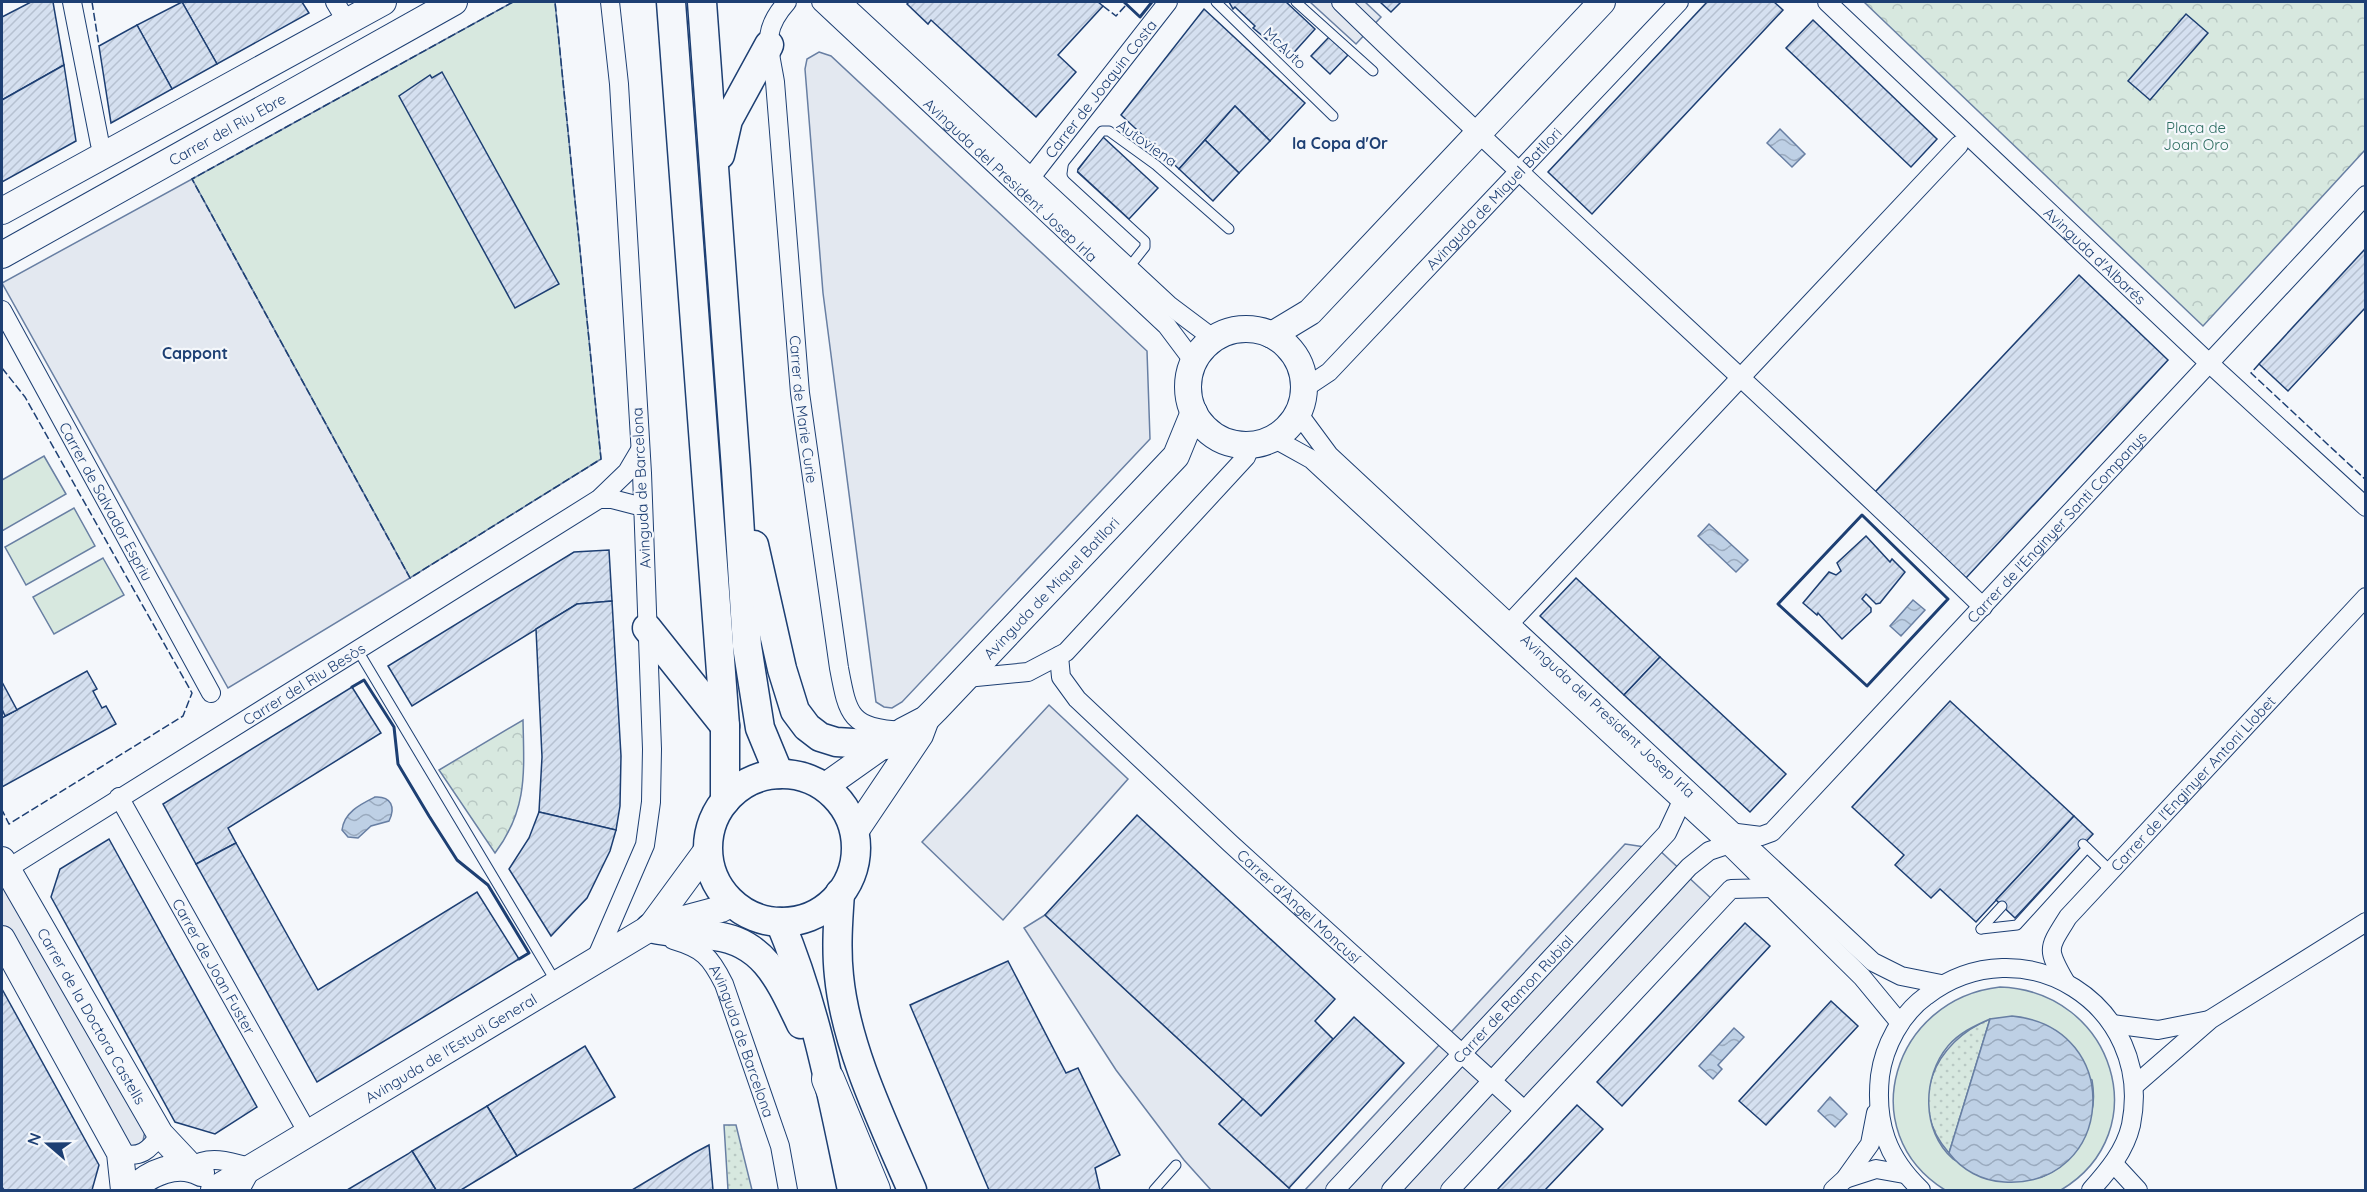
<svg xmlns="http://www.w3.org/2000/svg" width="2367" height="1192" font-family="Quicksand,sans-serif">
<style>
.grass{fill:url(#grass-dots);stroke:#687fa3;stroke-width:1.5}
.park{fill:url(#park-crowns);stroke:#687fa3;stroke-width:1.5}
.garden{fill:#d7e8df;stroke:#687fa3;stroke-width:1.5;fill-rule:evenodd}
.parking{fill:#e3e8f0;stroke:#687fa3;stroke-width:1.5}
.water{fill:url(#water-waves);stroke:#687fa3;stroke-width:1.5}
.building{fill:url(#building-hatch);stroke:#1d3f73;stroke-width:1.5}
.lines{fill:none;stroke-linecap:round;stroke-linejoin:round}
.lane-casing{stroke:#1d3f73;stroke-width:11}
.street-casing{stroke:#1d3f73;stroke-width:20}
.secondary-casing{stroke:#1d3f73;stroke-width:28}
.primary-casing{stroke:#1d3f73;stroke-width:31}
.highway-casing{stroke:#1d3f73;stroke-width:34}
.lane{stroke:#f4f7fb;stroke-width:9}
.street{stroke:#f4f7fb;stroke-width:18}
.secondary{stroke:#f4f7fb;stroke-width:26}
.primary{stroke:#f4f7fb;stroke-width:28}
.highway{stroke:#f4f7fb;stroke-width:32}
.fence{stroke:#1d3f73;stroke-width:1.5;stroke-dasharray:8 3;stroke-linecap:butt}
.wall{stroke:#1d3f73;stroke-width:3}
.labels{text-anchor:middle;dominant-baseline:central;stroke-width:4.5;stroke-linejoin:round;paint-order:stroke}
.street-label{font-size:15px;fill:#1d3f73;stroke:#f4f7fb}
.park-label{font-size:15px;fill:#2c6c60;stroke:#f4f7fb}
.neighbourhood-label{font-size:16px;font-weight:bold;fill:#1d3f73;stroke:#f4f7fb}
</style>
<defs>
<pattern id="grass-dots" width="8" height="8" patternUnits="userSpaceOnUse" patternTransform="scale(1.5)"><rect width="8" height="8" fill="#d7e8df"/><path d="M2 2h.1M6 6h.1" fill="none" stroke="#b8c8c3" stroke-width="1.8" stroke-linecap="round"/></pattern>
<pattern id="park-crowns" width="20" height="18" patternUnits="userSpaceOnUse" patternTransform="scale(1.5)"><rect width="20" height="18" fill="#d7e8df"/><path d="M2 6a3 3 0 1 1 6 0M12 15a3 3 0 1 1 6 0" fill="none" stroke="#b8c8c3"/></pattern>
<pattern id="water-waves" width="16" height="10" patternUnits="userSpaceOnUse" patternTransform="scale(1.5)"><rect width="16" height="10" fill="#bed0e5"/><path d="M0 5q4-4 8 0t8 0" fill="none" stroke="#9aaabe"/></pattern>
<pattern id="building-hatch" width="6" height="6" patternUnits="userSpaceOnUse" patternTransform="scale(1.5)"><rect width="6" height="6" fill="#d5e0f0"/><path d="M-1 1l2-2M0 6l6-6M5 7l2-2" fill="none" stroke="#b6c1d1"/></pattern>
</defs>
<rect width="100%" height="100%" fill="#f4f7fb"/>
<g class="grass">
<path d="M1990 1019 1949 1153C1905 1104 1935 1041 1990 1019Z"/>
<path d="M724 1125H736L752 1190H728Z"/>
</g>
<g class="park">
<path d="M1864 2H2365V150L2203 326Z"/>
<path d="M523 720C524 772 528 809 495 853L439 770Z"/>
</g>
<g class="garden">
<path d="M513 2H555L601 459 410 578 192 179Z"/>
<path d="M44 456 66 494 2 531V480Z"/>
<path d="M74 508 95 546 26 585 5 547Z"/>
<path d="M103 558 124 595 54 634 33 597Z"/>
<path d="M2000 987C2114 991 2158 1132 2061 1190H1945C1852 1132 1893 999 2000 987ZM1990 1019 2092 1080C2097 1109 2090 1119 2076 1144 2051 1188 2030 1181 1988 1169 1978 1167 1961 1165 1953 1159 1921 1131 1922 1077 1948 1046 1959 1033 1974 1026 1990 1019Z"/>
</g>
<g class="parking">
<path d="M1310 2H1365L1381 17 1356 44Z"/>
<path d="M819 52 831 56 1147 351 1150 439 902 702 892 708 884 707 876 702 823 293 805 69 807 59Z"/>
<path d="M192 179 410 578 228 688 2 283Z"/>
<path d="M1049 705 1128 779 1003 920 922 842Z"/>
<path d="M1625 844 1658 849 1714 901 1446 1190H1305Z"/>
<path d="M2 872 145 1131 143 1141 137 1146H128L2 926Z"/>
<path d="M1045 915 1243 1099 1219 1124 1291 1190H1211L1184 1160 1116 1070 1024 928Z"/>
</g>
<g class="water">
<path d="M1780 129 1805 154 1792 167 1767 143Z"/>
<path d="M1709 524 1748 560 1736 572 1698 536Z"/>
<path d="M1913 600 1925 610 1901 636 1890 626Z"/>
<path d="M375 797C391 796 396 807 389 821L371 826 358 838 348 837 342 830C344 812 361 804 375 797Z"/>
<path d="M2012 1016C2127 1027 2115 1189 2004 1182 1982 1181 1962 1170 1949 1153L1990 1019Z"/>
<path d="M1734 1028 1744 1037 1718 1065 1722 1069 1713 1079 1699 1066Z"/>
<path d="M1830 1097 1847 1114 1835 1127 1818 1111Z"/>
</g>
<g class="building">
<path d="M31 2H53L64 65 2 100V17Z"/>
<path d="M182 2H302L309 13 217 64Z"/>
<path d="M182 2 217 64 172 89 137 25Z"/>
<path d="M909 2H1098L1103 6 1058 55 1076 72 1036 117 931 20 928 24 907 4Z"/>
<path d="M1229 2H1286L1315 29 1289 58 1253 28 1255 26 1235 7 1233 9Z"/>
<path d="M1380 2H1401L1391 12Z"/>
<path d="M1707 2H1774L1783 10 1592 214 1548 172Z"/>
<path d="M1204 9 1305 103 1270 141 1235 106 1179 169 1121 115Z"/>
<path d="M2186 14 2208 33 2150 100 2128 81Z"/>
<path d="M1813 20 1937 139 1911 167 1786 48Z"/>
<path d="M137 25 172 89 111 123 99 46Z"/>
<path d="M1329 37 1348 55 1330 74 1311 56Z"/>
<path d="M64 65 76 141 2 182V100Z"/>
<path d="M442 72 559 284 515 308 399 96 430 75 432 78Z"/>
<path d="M1235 106 1270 141 1239 173 1205 140Z"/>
<path d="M1103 137 1158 188 1129 219 1077 171Z"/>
<path d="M1205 140 1239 173 1213 201 1179 169Z"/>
<path d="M2366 248V307L2288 391 2259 364Z"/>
<path d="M2079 275 2168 360 1966 578 1875 492Z"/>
<path d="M1866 536 1890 562 1892 559 1905 572 1880 603 1876 604 1866 594 1862 599 1871 608V612L1842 639 1818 613 1817 615 1803 603 1829 572 1836 575 1841 571 1837 563Z"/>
<path d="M609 550 612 601 577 604 412 706 388 666 574 552Z"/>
<path d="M1576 578 1660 657 1624 695 1540 616Z"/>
<path d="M612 601 621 756 620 806 616 830 539 812 542 757 536 629 577 604Z"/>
<path d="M1660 657 1786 774 1750 812 1624 695Z"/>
<path d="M87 671 97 689 93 691 102 708 106 706 116 724 2 787V718Z"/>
<path d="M2 682 17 710 5 716 2 709Z"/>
<path d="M352 687 381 733 228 828 236 843 196 864 163 804Z"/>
<path d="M1950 701 2074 816 1976 922 1940 889 1931 898 1895 865 1904 855 1852 807Z"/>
<path d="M539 812 616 830 610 851 587 898 551 936 509 869 529 838Z"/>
<path d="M1137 815 1335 999 1315 1021 1333 1039 1261 1116 1045 915Z"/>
<path d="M2074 816 2093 834 2015 918 1996 900Z"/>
<path d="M109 839 257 1107 215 1134 175 1122 51 897 60 869Z"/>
<path d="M236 843 318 990 477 892 519 959 317 1082 196 864Z"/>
<path d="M1745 923 1770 946 1622 1106 1597 1082Z"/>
<path d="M1008 961 1066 1073 1078 1068 1120 1155 1095 1168 1100 1190H989L910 1005Z"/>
<path d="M2 989 99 1165 92 1190H4L2 1187Z"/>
<path d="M1831 1001 1858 1026 1766 1125 1739 1101Z"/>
<path d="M1354 1017 1404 1063 1289 1188 1219 1124 1243 1099 1261 1116Z"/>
<path d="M585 1046 615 1097 517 1156 487 1106Z"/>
<path d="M1577 1105 1603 1129 1545 1190H1497Z"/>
<path d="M487 1106 517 1156 461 1190H436L412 1151Z"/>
<path d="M709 1145 713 1190H632L694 1153Z"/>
<path d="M412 1151 436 1190H347L408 1154Z"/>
</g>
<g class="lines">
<defs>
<g id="lane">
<path d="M1216 2 1333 116"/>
<path d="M1296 2 1373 71"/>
<path d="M1130 266 1145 247V241L1072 174 1073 167 1102 131H1109L1156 165 1229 229"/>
<path d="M357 649 556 982"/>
<path d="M2083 844 2111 871"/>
<path d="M1981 929 2017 925 2087 848"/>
<path d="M1981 929 2002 906"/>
<path d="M1154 1190 1176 1165"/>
</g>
<g id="street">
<path d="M72 2 100 144"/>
<path d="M335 2 347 22"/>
<path id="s1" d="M787 2C761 31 769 46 775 82L800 393 839 668C848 716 850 728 903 731"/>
<path id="s2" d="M821 2 1167 326 1194 362"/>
<path d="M842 2 1170 306 1214 339"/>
<path d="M1341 2C1552 207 1772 402 1983 607"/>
<path id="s3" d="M1827 2 2209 363 2366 507"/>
<path id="s4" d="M1032 176 1168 2"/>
<path id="s5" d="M2 310 211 693"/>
<path id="s6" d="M1305 388 1329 372 1679 2"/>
<path id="s7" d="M1298 413 1329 455 1873 962 1901 976 1941 984"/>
<path d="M1273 438 1311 459 1717 834 1862 977 1900 1023"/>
<path d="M599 499H612L643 507"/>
<path d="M1510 623 1959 145"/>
<path id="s8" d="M1059 656 1061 677 1077 699 1231 844 1524 1110"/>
<path d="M966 678 1028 672 1066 652 1246 457 1251 445"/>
<path id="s9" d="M119 797 309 1135"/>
<path id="s10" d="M1737 833 1761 836 1772 832 2366 195"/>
<path id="s11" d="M7 869 599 499 627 472 640 450"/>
<path id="s12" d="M673 940C703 949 710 956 724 984L780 1146 788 1190"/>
<path d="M594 963 645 845 651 802 652 749 642 473 619 84 610 2"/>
<path id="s13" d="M2065 981C2046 948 2048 949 2068 917L2366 597"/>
<path d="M2112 1024 2158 1030 2209 1020"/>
<path d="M2134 1086 2211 1019 2366 922"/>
<path d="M120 1153C140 1159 150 1150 160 1134"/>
<path d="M2114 1164 2138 1190"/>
<path d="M191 1167C209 1154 232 1162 252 1168L240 1190"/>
<path d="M1845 1179 1876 1169 1904 1174"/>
<path id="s14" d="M1335 1190 1667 833 1681 803"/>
<path d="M1391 1190 1689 867 1709 851 1727 845"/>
<path d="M1450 1190 1731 889 1771 888"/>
<path d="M1833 1190 1845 1179 1870 1144 1876 1113"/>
<path d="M1921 1190C1887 1158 1875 1123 1880 1076 1884 1046 1901 1014 1926 996 2023 922 2155 1005 2131 1125 2125 1151 2108 1171 2091 1190"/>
</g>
<g id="secondary">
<path d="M2 211 383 2"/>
<path id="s15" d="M2 255 454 2"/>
<circle cx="1246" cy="387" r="58"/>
<path d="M1272 335 1310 312 1602 2"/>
<path id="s16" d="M824 787 903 731 926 719 936 709 1176 456 1194 412"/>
<path d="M854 833 920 735 926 719"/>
<path id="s17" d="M2 860 160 1134 191 1167"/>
<path d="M650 928 708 849"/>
<path d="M2 939 120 1153 124 1190"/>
<path d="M132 1190C149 1173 178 1160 201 1173"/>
<path id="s18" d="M214 1190 650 928 721 909 732 903"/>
</g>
<g id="primary">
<path d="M671 2 725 726V801"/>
<path d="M702 2 736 469 747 646 760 728 779 774"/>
<path d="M720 155 728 120 769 45"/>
<path d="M754 545 782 669 795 711 807 727 820 737 836 742 886 745"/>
<path d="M647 628 725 726"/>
<circle cx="782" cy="848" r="74"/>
<path d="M840 893C838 921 836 949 839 976 846 1048 884 1125 912 1190"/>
<path d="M780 922C816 1007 833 1100 852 1190"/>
<path d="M650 928C672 933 692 933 715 936 765 942 781 983 801 1024"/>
</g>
<path id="highway" d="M828 1079 874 1190"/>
</defs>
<use href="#lane" class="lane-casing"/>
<use href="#street" class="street-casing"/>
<use href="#secondary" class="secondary-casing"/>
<use href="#primary" class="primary-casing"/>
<use href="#highway" class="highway-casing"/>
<use href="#lane" class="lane"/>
<use href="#street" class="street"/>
<use href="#secondary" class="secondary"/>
<use href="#primary" class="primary"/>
<use href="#highway" class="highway"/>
<g class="fence">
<path d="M92 2 99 46"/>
<path d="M513 2 192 179 410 578 601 459 555 2"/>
<path d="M1103 6 1116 16 1127 4"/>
<path d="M2259 364 2251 373 2366 480"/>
<path d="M2 368 25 397 192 693 183 716 9 824 2 810"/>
</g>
<g class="wall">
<path d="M1124 2 1140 17 1152 2"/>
<path d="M1862 515 1948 599 1867 686 1778 604Z"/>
<path d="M352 687 364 680 394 727 398 764 429 816 457 860 488 885 529 953 519 959"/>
</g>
</g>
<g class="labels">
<g class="street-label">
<text transform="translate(1285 48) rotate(44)">McAuto</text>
<text stroke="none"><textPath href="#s4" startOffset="111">Carrer de Joaquin Costa</textPath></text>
<text stroke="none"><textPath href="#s15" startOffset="258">Carrer del Riu Ebre</textPath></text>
<text transform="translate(1147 143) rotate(35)">Autoviena</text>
<text stroke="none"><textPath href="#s2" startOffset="260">Avinguda del President Josep Irla</textPath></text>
<text stroke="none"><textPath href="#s6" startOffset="268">Avinguda de Miquel Batllori</textPath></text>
<text stroke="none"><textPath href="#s3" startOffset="369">Avinguda d'Albarés</textPath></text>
<text stroke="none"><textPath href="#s1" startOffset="414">Carrer de Marie Curie</textPath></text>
<text transform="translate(641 488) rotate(-93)">Avinguda de Barcelona</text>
<text stroke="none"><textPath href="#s5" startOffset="218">Carrer de Salvador Espriu</textPath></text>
<text stroke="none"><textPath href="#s10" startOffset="453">Carrer de l'Enginyer Santi Companys</textPath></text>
<text stroke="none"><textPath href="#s16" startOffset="304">Avinguda de Miquel Batllori</textPath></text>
<text stroke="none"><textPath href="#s11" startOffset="350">Carrer del Riu Besòs</textPath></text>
<text stroke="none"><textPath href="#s7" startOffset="434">Avinguda del President Josep Irla</textPath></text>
<text stroke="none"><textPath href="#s13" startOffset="254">Carrer de l'Enginyer Antoni Llobet</textPath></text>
<text stroke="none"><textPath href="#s8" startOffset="352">Carrer d'Àngel Moncusí</textPath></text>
<text stroke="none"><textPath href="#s9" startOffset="194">Carrer de Joan Fuster</textPath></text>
<text stroke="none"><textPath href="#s14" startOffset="261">Carrer de Ramon Rubial</textPath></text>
<text stroke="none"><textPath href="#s17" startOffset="180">Carrer de la Doctora Castells</textPath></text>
<text stroke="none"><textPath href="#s12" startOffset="130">Avinguda de Barcelona</textPath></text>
<text stroke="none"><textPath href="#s18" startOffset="276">Avinguda de l'Estudi General</textPath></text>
</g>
<g class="park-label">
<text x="2196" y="127">Plaça de<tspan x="2196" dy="17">Joan Oro</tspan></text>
</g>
<g class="neighbourhood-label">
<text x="1340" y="143">la Copa d'Or</text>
<text x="195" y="353">Cappont</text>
</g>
</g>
<rect width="2367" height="1192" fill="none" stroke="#1d3f73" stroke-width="6"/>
<g transform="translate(48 1144) rotate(290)" stroke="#f4f7fb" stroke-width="4.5" paint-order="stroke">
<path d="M0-4.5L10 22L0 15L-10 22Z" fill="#1d3f73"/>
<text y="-9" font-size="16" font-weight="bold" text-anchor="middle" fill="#1d3f73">N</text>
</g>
</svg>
